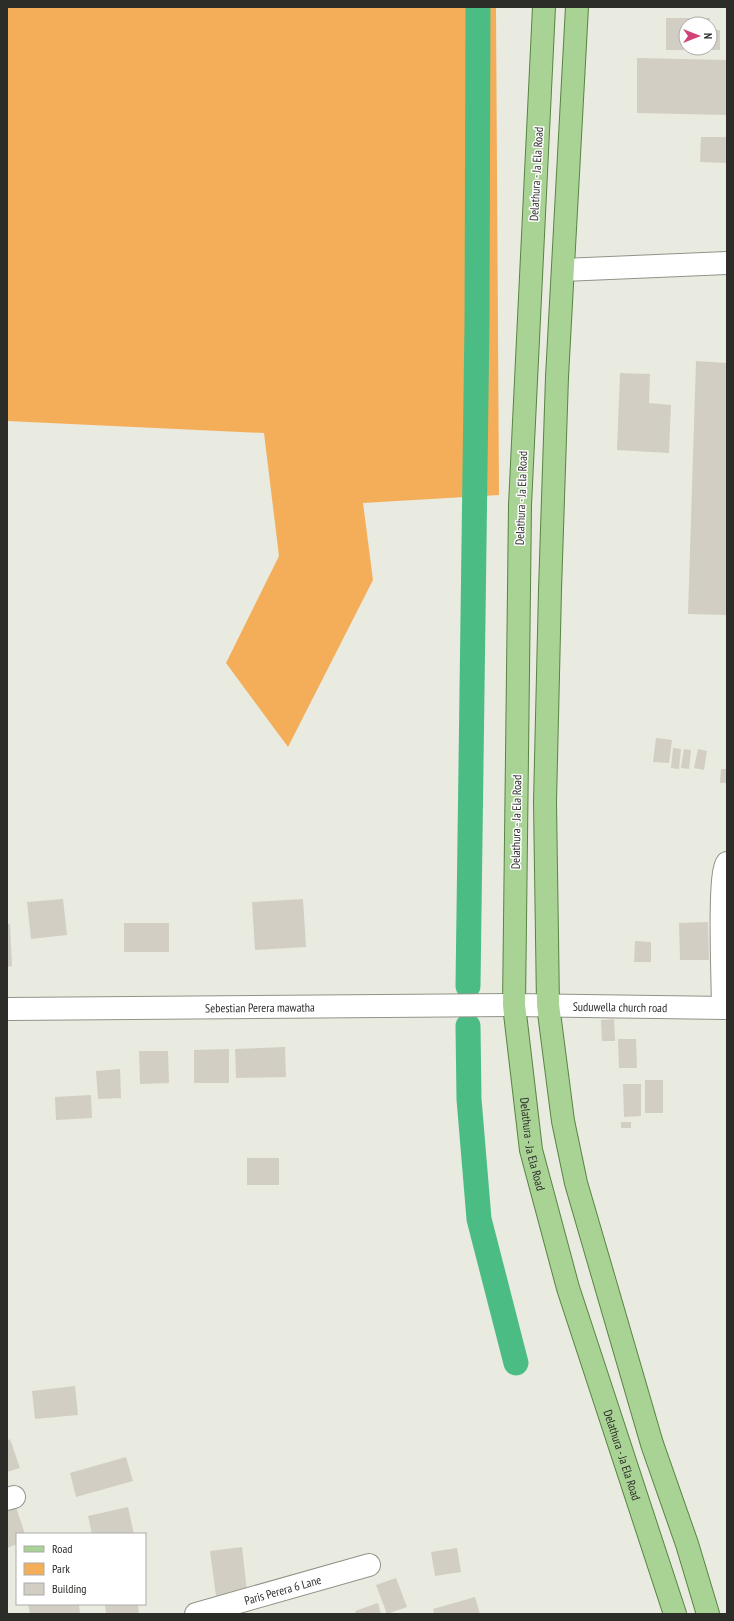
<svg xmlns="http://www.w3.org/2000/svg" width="734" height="1621" font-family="'PT Sans Narrow',sans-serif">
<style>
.green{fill:#f4ae59}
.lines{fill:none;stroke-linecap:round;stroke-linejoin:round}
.canal{stroke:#4cbc85;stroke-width:25}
.building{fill:#d2cec4}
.street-casing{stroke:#919388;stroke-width:24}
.primary-casing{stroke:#588542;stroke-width:24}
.street{stroke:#fff;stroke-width:22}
.primary{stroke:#a9d295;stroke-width:22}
.labels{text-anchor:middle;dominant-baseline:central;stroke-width:3;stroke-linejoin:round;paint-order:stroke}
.street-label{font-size:12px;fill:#2c2d29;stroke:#fff}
</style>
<rect width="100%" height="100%" fill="#e9ebe0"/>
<path class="green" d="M7 7H496L499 495 363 503 373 580 288 747 226 663 279 556 264 433 7 421Z"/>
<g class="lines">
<g class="canal">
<path d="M468 986 477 323 478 7"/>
<path d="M468 1026 469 1099 479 1219 516 1363"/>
</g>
</g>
<g class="building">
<path d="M666 18H710V24H686V48H710V30H720V50H666Z"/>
<path d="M637 58 727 60V115L637 113Z"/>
<path d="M701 137H727V163L700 162Z"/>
<path d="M696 361 727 363V615L688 614Z"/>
<path d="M620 373 650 374 649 403 671 405 669 453 617 450Z"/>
<path d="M656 738 672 740 669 763 653 762Z"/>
<path d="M673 748 681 749 679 769 671 768Z"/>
<path d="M684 749 691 750 689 769 681 768Z"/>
<path d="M698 749 707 751 704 770 694 768Z"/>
<path d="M721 769H727V783H720Z"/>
<path d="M63 899 67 935 31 939 27 902Z"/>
<path d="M303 899 306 947 255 950 252 902Z"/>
<path d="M708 922 709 960H680L679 923Z"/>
<rect x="124" y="923" width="45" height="29"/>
<path d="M7 924H10L12 966 7 967Z"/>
<path d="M635 941 651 942V962H634Z"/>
<path d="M614 1019 615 1041H602L601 1020Z"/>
<path d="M618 1039H636L637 1068H619Z"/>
<path d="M285 1047 286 1077 236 1078 235 1049Z"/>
<path d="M229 1049V1083H194V1050Z"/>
<path d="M139 1051H168L169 1083 140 1084Z"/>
<path d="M120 1069 121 1098 98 1099 96 1071Z"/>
<rect x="645" y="1080" width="18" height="33"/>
<path d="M623 1084H641V1116L624 1117Z"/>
<path d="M91 1095 92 1118 56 1120 55 1097Z"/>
<rect x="621" y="1122" width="10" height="6"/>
<rect x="247" y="1158" width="32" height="27"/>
<path d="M75 1386 78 1415 35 1419 32 1391Z"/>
<path d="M10 1439 20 1468 7 1472V1441Z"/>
<path d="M126 1457 133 1481 76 1497 70 1473Z"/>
<path d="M16 1507 25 1534H17V1544L7 1548V1510Z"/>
<path d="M128 1507 134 1534H92L88 1516Z"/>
<path d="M242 1547 247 1591 216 1596 210 1551Z"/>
<path d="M457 1548 461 1572 435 1576 431 1552Z"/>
<path d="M396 1578 407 1607 387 1614 376 1585Z"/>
<path d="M475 1597 480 1614H434L433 1609Z"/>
<path d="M378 1603 381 1614H356L355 1611Z"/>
<path d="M28 1604H79L80 1614H30Z"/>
<path d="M105 1604H138L139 1614H106Z"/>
</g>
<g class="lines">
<defs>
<g id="street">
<path d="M563 270 727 263"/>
<path d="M723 1008C723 987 718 872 727 863"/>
<path id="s1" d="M7 1009 514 1005 727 1008"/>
<path d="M7 1499 14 1497"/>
<path id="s2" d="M196 1614 369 1565"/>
</g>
<g id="primary">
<path id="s3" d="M544 7 520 505 514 1005 531 1150 568 1288 675 1614"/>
<path d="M577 7 557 377 550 590 545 802 548 1005 563 1121 576 1183 652 1444 687 1544 708 1614"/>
</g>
</defs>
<use href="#street" class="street-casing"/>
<use href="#primary" class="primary-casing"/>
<use href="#street" class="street"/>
<use href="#primary" class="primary"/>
</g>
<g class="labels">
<g class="street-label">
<text transform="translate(536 174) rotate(-87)">Delathura - Ja Ela Road</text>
<text transform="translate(521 498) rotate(-88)">Delathura - Ja Ela Road</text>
<text transform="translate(516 822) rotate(-89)">Delathura - Ja Ela Road</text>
<text stroke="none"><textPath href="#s1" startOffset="613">Suduwella church road</textPath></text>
<text stroke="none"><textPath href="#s1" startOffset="253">Sebestian Perera mawatha</textPath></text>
<text stroke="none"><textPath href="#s3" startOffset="1139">Delathura - Ja Ela Road</textPath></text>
<text stroke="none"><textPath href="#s3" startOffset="1463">Delathura - Ja Ela Road</textPath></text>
<text stroke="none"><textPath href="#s2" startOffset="90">Paris Perera 6 Lane</textPath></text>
</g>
</g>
<rect width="734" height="1621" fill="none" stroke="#2c2d29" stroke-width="16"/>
<rect x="16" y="1533" width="130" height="72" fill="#ffffff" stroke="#ababa9"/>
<rect x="24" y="1546" width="20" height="6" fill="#a9d295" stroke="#ababa9"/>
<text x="52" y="1553" font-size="12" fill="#2c2d29">Road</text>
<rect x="24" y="1563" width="20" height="12" fill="#f4ae59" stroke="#ababa9"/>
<text x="52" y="1573" font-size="12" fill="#2c2d29">Park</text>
<rect x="24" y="1583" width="20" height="12" fill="#d2cec4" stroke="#ababa9"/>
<text x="52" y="1593" font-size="12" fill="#2c2d29">Building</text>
<g transform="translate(698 36) rotate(90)"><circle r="19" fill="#ffffff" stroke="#ababa9"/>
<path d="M0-3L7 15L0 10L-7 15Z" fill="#cf4376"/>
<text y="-6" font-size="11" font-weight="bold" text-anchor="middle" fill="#2c2d29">N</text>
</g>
</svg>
